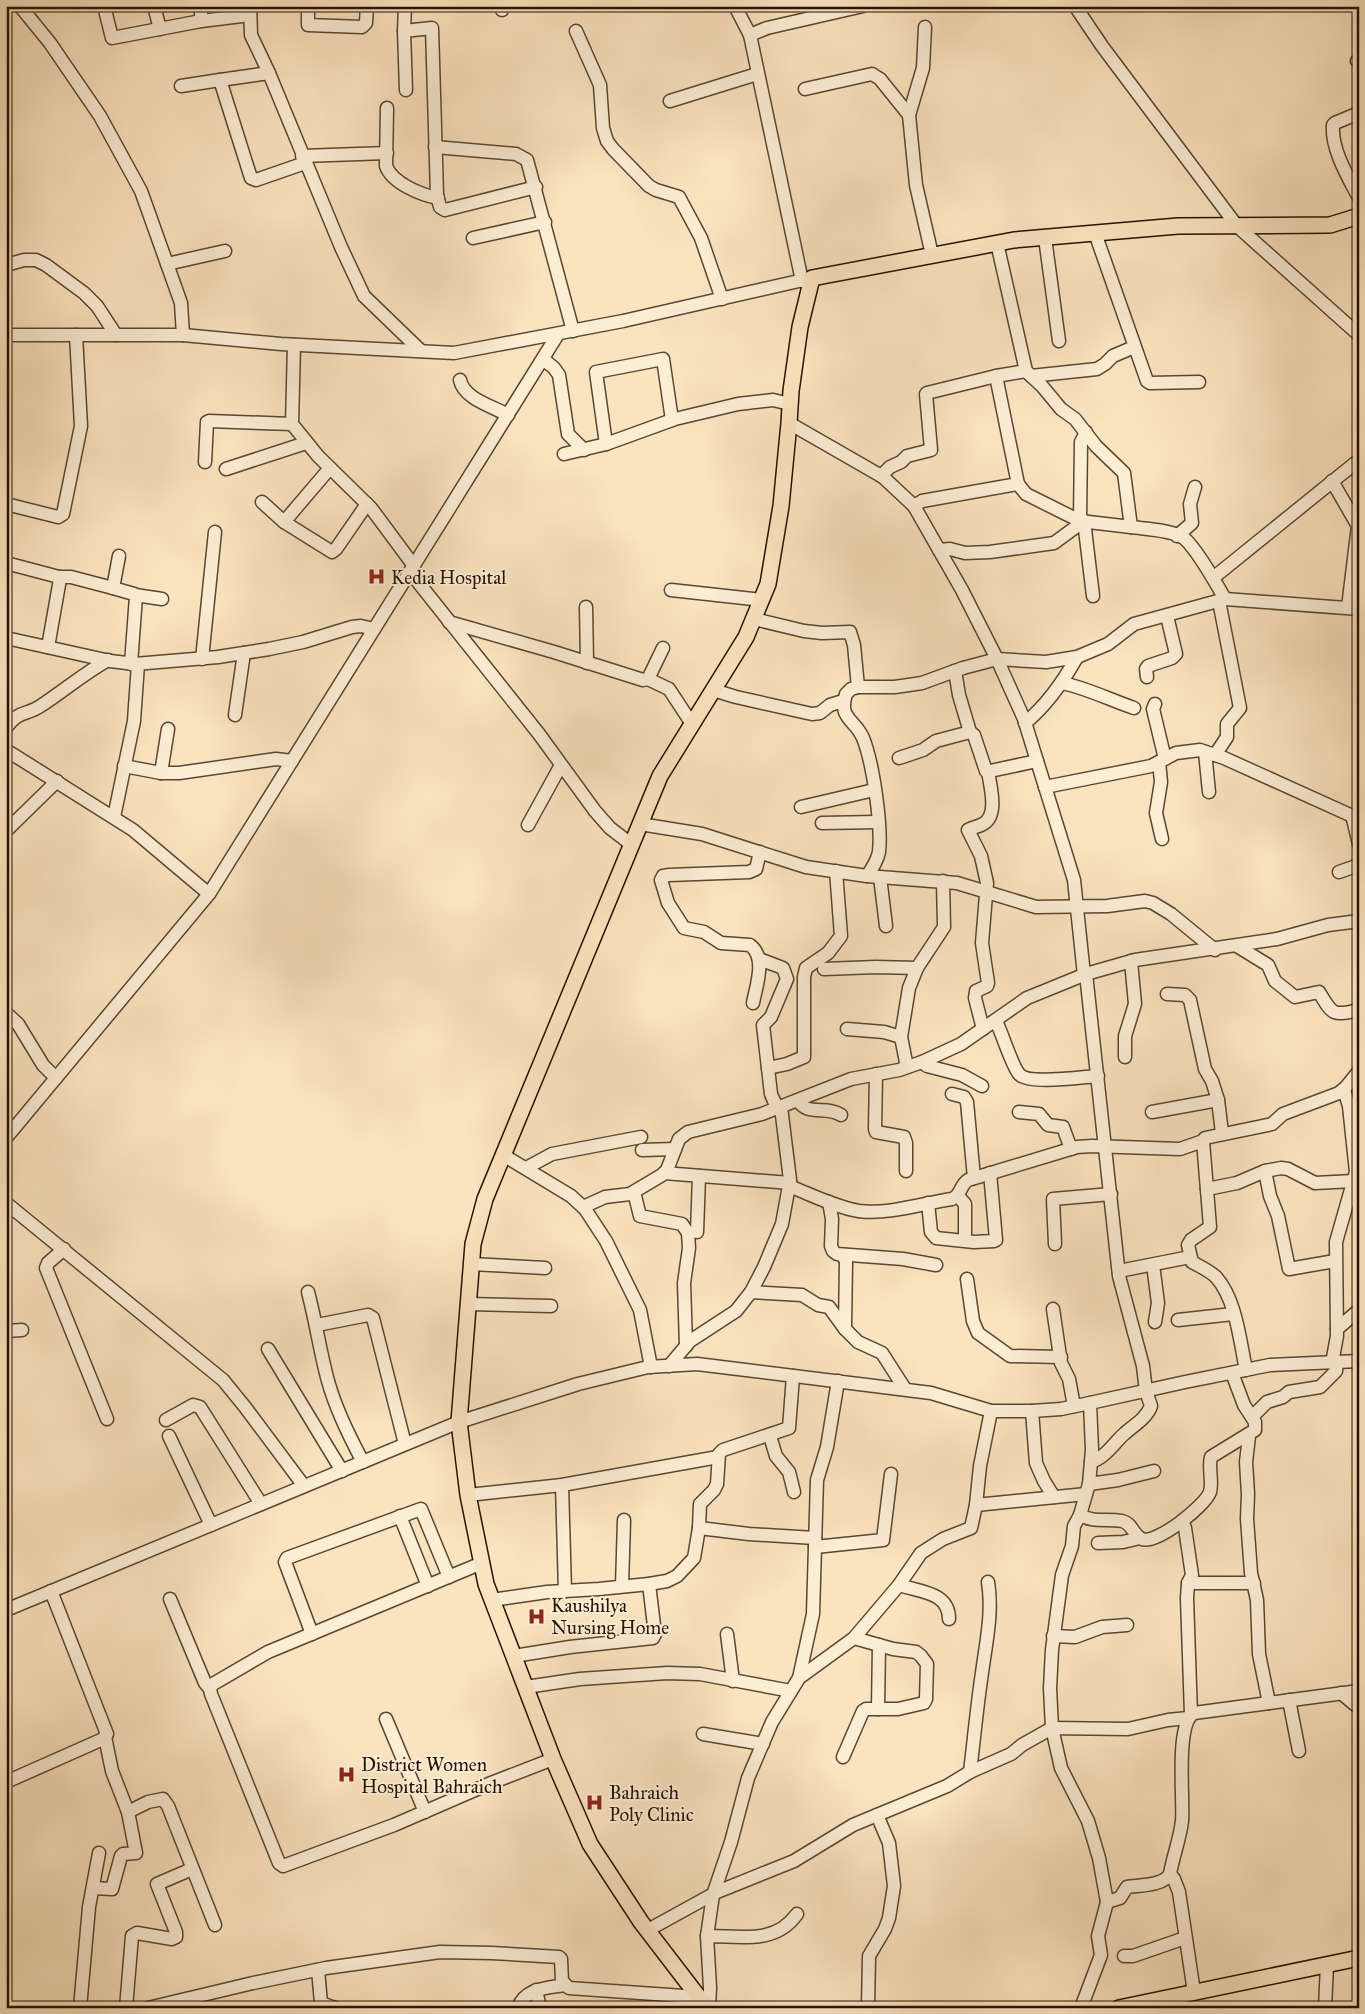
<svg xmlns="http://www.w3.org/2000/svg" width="1365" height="2014" font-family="'IM FELL Great Primer',serif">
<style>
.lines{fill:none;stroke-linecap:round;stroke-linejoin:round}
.minor-casing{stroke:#5b4630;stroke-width:15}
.major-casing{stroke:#261201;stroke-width:18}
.minor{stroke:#fcedd5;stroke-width:12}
.major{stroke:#fae3bf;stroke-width:15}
.labels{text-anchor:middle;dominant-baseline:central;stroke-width:4;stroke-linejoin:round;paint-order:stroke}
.poi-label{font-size:19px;fill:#261201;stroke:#fcedd5;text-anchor:start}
</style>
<rect width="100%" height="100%" fill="#fae3bf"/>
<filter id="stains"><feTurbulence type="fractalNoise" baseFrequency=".004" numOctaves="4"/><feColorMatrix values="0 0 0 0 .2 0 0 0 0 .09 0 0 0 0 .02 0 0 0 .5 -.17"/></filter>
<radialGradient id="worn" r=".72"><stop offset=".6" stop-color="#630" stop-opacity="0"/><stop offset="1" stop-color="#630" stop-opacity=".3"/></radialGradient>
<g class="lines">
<defs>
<g id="minor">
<path d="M20 6 50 43 100 116 141 191 181 303 183 335"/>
<path d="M104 6 112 38 201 21 250 15"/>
<path d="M154 6 160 29"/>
<path d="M250 6 251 35 269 73 341 247 364 296 421 351"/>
<path d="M308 6V25L362 27 366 23 367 6"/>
<path d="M405 6 404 31 406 90"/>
<path d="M502 6V10"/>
<path d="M735 6 750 35"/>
<path d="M1075 6 1102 46 1237 226 1359 335"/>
<path d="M201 21V6"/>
<path d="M925 27 923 68 909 115 916 185 932 255"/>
<path d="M404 31 432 28 437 195 440 207 445 210 536 187"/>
<path d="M576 31 600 85 603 128 607 141 613 149 649 186 656 190 679 197 701 238 722 299"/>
<path d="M1357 61 1359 60"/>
<path d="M269 73 220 80 251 178 256 180 305 163"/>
<path d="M181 86 220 80"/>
<path d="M805 89 872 74 880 79 909 115"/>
<path d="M670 101 757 74"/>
<path d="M387 108 386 166C392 183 421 195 438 198"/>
<path d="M1359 113 1335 123 1333 125C1331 149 1348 177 1359 198"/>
<path d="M435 147 516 154 527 160 573 331"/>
<path d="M302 156 387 153"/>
<path d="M1095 233 1147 381 1150 383 1199 382"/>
<path d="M473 238 545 222"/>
<path d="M1045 238 1059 341"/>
<path d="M167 264 225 251"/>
<path d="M6 265 24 260H36L46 265 84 293 97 306 116 335"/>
<path d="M802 281 750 35 767 28 863 6"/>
<path d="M6 335H183L281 344 454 353 623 321 812 278"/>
<path d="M294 345 292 424 318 456 371 508 414 566"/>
<path d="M543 359 554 368 559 375 568 434 584 450"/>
<path d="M1031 376 1097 369 1105 364 1113 356 1134 347"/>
<path d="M460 380C464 399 492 406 508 415"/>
<path d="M789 423 883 477 914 506 962 590 997 659 1024 719 1074 880 1084 975"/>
<path d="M606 444 596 372 663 359 672 420"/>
<path d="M564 454 606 444 675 419 738 404 773 400 790 404"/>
<path d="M205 462 207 422 209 421 292 424"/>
<path d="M226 469 306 443"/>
<path d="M881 476 890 467 901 462 907 456 931 450 926 394 927 393 996 376 1026 371 997 243"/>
<path d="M1332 481 1358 526 1348 607"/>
<path d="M1018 484 1026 494 1080 521 1131 527 1124 473 1096 446 1075 419 1061 409 1042 386 1026 371"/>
<path d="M262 502 284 522 332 552 336 549 367 504"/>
<path d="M6 504 58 517 63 514 81 426 76 335"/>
<path d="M914 506 922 501 1018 484 996 376"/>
<path d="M1080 521 1081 442 1086 432"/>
<path d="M1084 521 1093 596"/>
<path d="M284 522 330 468"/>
<path d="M1177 536 1192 523 1190 504 1195 487"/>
<path d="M939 550 950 549 965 553 990 552 1054 543 1084 521"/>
<path d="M119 556 113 588 134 594 136 596 131 664"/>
<path d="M6 563 59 577 60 579 48 647"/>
<path d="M410 572 539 734 595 811 610 828 632 845"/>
<path d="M59 577H71L113 588"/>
<path d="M1213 578 1359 460"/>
<path d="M671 590 762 600"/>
<path d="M135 595 162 599"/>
<path d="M1225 599 1359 609"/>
<path d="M586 607 587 663"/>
<path d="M754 619 804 631 822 633 850 632 854 645 858 687"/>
<path d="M449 622 554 652 643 680 648 679 663 648"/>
<path d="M6 638 110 661 135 664 218 657 269 649 303 642 352 627 361 626 374 629"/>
<path d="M202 659 215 532"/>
<path d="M955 671 959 695 970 732"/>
<path d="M1147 677 1146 669 1148 666 1172 658 1176 654 1167 616"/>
<path d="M648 679 669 689 692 724"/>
<path d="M1062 683C1087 688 1110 700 1134 708"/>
<path d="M713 690 736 697 812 714 820 713 830 705 843 701"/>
<path d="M1155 704 1153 709 1165 759"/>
<path d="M235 715 244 653"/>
<path d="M1025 723C1047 705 1063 682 1077 657"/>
<path d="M6 728C19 709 27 716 42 705 65 690 83 674 108 660"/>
<path d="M6 750 133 830 209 894"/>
<path d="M1205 752 1209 792"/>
<path d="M1215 755 1227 737V724L1240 708 1219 601"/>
<path d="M899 758 923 750 936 741 970 732 974 735 986 771H990L1037 761"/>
<path d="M1159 762 1161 782 1156 813 1162 839"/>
<path d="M124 766 161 773H179L276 759 292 761"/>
<path d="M161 773 168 729"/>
<path d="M1045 787 1151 766 1176 753 1200 750 1224 758 1359 819"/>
<path d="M801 807 874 790"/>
<path d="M1352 815 1359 844"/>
<path d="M114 817 134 721 138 664"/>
<path d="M822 823 878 822"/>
<path d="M640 824 702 834 806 867 867 876 957 883 1036 907 1107 906 1145 901 1153 903 1171 914 1215 950"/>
<path d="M528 825 561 765"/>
<path d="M6 831 57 781"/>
<path d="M1339 872 1359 865"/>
<path d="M867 876C872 869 877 861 879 852 882 825 873 763 863 738 855 719 838 719 846 694L851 689 858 687H895L922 683 963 668 997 659 1046 662 1077 657 1108 644 1134 624 1225 599C1216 583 1198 551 1185 539 1175 530 1145 529 1131 527"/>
<path d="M880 877 886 926"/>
<path d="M1237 946 1268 965 1275 981 1295 997 1319 992C1333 1015 1332 1016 1359 1010"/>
<path d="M759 959 783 968 787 979 771 1017 763 1025 771 1094 777 1108"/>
<path d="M824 969 876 967 917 968"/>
<path d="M1086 974 1119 1276 1143 1366 1146 1391 1151 1406C1146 1419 1134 1425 1124 1434 1113 1444 1106 1457 1091 1462"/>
<path d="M1167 994 1185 995 1190 1000 1205 1069 1212 1081 1218 1100 1222 1133"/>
<path d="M753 1003C756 986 767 958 750 945L721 943 704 932 684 928 668 903 661 880 663 876 669 875 749 872 756 869 760 852"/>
<path d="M6 1013 18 1024 43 1065 56 1078"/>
<path d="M996 1021C1002 1033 1012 1066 1019 1074 1028 1085 1082 1077 1098 1076"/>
<path d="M847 1029 884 1032 901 1037"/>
<path d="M983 1029 975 998 976 991 987 986 988 983 982 943 987 883 981 856 968 830C973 827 978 827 983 824 999 815 990 786 988 771"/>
<path d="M1125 1057V1036L1135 1004 1131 961"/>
<path d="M922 1062 927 1066 962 1075 982 1086"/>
<path d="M907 1067 901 1037 909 988 917 968 944 927 943 881"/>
<path d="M768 1068 787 1064 804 1057V977L806 968 828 953 841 936 836 871"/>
<path d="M876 1074 875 1129 876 1132 904 1137 906 1143V1171"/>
<path d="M952 1094 964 1097 967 1102 974 1178"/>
<path d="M798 1100C807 1117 826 1105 841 1115"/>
<path d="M1019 1112 1039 1114 1048 1125 1063 1127 1071 1149"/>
<path d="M1152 1112 1218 1100"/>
<path d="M6 1138 209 894 558 334"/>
<path d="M1203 1141 1205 1138 1272 1124 1283 1114 1339 1093 1346 1087 1359 1071"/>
<path d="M642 1150 675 1149"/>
<path d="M503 1155 571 1196 585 1209 606 1241 640 1310 651 1367"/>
<path d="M526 1168 552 1154 641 1137"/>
<path d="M1265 1171 1270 1196 1278 1216 1289 1269 1335 1261"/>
<path d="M664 1173 790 1183"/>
<path d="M789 1186C812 1195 835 1207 859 1211 888 1215 924 1203 952 1199 961 1196 960 1185 968 1180L1077 1147 1092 1146 1180 1149 1203 1141 1210 1227 1191 1240 1188 1245 1192 1262C1199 1266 1210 1271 1216 1277 1236 1299 1240 1341 1246 1370"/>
<path d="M1207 1189 1237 1183 1265 1171 1281 1168 1288 1169 1315 1183 1354 1181"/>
<path d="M634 1192 640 1216 682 1224 688 1233 689 1248 684 1283 686 1346"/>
<path d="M958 1196 965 1204V1240"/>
<path d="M829 1202 832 1219 831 1246 833 1251 837 1254 903 1259 936 1265"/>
<path d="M6 1203 223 1380 245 1407 304 1486"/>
<path d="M928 1203 931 1232 936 1238 974 1242 994 1241 996 1240 990 1173"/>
<path d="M583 1207 605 1197 630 1194 662 1175 667 1170 679 1139 688 1132 762 1114 851 1079 899 1070 922 1062 961 1044 1027 998 1086 974 1135 960 1277 939 1328 925 1359 921"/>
<path d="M697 1232 699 1176"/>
<path d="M1055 1244 1053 1199 1111 1194"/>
<path d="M64 1249 48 1263 46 1268 107 1419"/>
<path d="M843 1256 846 1261 845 1329"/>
<path d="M471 1264 545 1268"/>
<path d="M1153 1265 1158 1303 1155 1322"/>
<path d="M1119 1271 1190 1257"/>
<path d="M967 1279 973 1321 978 1333 1010 1356 1061 1357"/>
<path d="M308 1292C316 1322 320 1352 328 1381 336 1410 349 1436 363 1462"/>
<path d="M751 1292 802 1295 818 1305 829 1307 845 1329 858 1342 882 1353 905 1389"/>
<path d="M468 1304 551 1306"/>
<path d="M1053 1309 1061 1363 1069 1379 1074 1406"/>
<path d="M1178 1320 1233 1314"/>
<path d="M317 1325 368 1315 373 1318 405 1444"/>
<path d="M1337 1329 1359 1310"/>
<path d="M6 1331 22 1330"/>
<path d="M268 1349 342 1471"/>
<path d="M1332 1363 1337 1336 1336 1242 1356 1172 1349 1106 1344 1090"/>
<path d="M669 1366 690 1341 736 1311 751 1292 764 1267 782 1224 790 1180 781 1107"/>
<path d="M1032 1411 1036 1463 1044 1481 1054 1497"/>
<path d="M1252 1417 1267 1402 1283 1397 1289 1392 1320 1387 1336 1371 1337 1362"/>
<path d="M166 1420 193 1405 200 1407 261 1504"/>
<path d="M169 1436 211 1525"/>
<path d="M770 1436 776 1456 789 1472 794 1492"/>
<path d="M1249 1436 1246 1462 1248 1494 1247 1519 1251 1573 1257 1600 1259 1654 1269 1703"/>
<path d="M1089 1484 1118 1480 1154 1471"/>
<path d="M562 1485 565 1591"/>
<path d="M468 1495 562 1485 718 1457"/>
<path d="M976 1505 1086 1494"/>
<path d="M1080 1515C1094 1523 1107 1518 1122 1521 1132 1523 1133 1535 1142 1539 1156 1545 1205 1506 1210 1492 1213 1481 1208 1468 1211 1457L1255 1430V1422L1244 1405 1232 1373"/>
<path d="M400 1516 428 1586"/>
<path d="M1182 1521 1185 1528 1192 1575 1188 1583 1187 1598 1191 1715"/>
<path d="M699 1528 700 1504 714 1490 717 1484 719 1454 723 1450 789 1428 793 1376"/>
<path d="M1098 1543 1123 1542 1140 1538"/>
<path d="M815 1547 883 1540 891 1474"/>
<path d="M482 1563 268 1652 213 1684 210 1689 211 1694 279 1863 283 1866 394 1825 491 1783 553 1759"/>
<path d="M1188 1583H1254"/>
<path d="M899 1585C920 1592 949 1592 949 1619"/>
<path d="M622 1586 624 1520"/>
<path d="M170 1599 205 1683 210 1689"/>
<path d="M492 1600 547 1592 599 1589 649 1584 667 1581 677 1576 694 1558 699 1528 749 1534 815 1538"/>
<path d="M6 1610 459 1422 578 1384 648 1367 697 1364 931 1393 991 1411H1032L1061 1409 1090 1403 1185 1382 1270 1365 1359 1361"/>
<path d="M312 1634 285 1562 287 1558 421 1509 449 1577"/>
<path d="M727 1634 733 1681"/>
<path d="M1053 1636 1075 1637 1102 1627 1127 1625"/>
<path d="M514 1656 570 1647 653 1638 655 1634 649 1584"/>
<path d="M799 1678 813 1614 817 1480 827 1447 838 1381"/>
<path d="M526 1687 580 1679 667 1673 700 1674 791 1691"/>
<path d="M1341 1693 1359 1708"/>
<path d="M1289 1700 1299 1751"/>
<path d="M878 1709 879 1645"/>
<path d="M386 1719 425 1812"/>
<path d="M703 1734 763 1744"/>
<path d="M843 1757 863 1711 866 1709H898L924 1703 926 1699 927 1664 921 1656 916 1652 893 1649 854 1638"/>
<path d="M970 1772C974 1739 977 1706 982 1673 986 1642 993 1613 988 1582"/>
<path d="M6 1782 103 1739 107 1734 51 1591"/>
<path d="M128 1812 148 1802 163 1799 168 1806 215 1925"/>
<path d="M1170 1874 1174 1879 1179 1892 1194 1992"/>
<path d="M93 1888 112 1889 121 1856 123 1854 136 1853 128 1812 112 1771 105 1737"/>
<path d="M1107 1902 1120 1898 1127 1887C1140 1885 1163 1886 1170 1874 1173 1856 1180 1839 1182 1821 1184 1799 1175 1724 1194 1713L1359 1691"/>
<path d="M648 1930 717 1892 794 1861 853 1825 947 1786 970 1772 1011 1754 1022 1745 1052 1728 1128 1729 1168 1720 1188 1718"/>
<path d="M707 1936C740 1936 775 1945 797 1914"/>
<path d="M1124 1956H1133L1185 1938"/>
<path d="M318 1970 321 2003 335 2008"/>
<path d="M536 1990 540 2008"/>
<path d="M80 2008 89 1907 99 1853"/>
<path d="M126 2008 132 1936 137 1933 172 1939 176 1937V1932L157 1884 192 1869"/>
<path d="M148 2008 253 1983 326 1968 440 1952 492 1953 559 1957 561 1959 562 1981 569 1988 698 1997"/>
<path d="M518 2008C525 1988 547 1988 565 1985"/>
<path d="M709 2008 710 1988 707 1936 713 1895 731 1842 748 1778 772 1722 799 1678 854 1638 899 1585 921 1553 943 1539 971 1528 976 1505 980 1466 991 1411"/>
<path d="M868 2008 869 1956 885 1929 889 1918 894 1886 889 1843 877 1815"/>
<path d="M1081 2008 1101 1955 1098 1936 1107 1902 1099 1858 1088 1821 1061 1768 1052 1728 1050 1688 1052 1650 1062 1575 1072 1546 1074 1526 1080 1515 1089 1484 1092 1450 1090 1403"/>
<path d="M1325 2008 1327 1965"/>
</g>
<g id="major">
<path d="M707 2008 641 1922 590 1844 553 1759 486 1584 468 1495 459 1422 473 1244 485 1199 660 776 746 637 768 584 781 506 789 423 791 391 800 327 812 278 1014 240 1178 226 1330 225 1359 216"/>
<path d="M1119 2008 1359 1958"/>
</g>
</defs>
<use href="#minor" class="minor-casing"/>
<use href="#major" class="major-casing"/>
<use href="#minor" class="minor"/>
<use href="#major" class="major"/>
</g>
<defs>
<symbol id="hospital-bare" viewBox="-9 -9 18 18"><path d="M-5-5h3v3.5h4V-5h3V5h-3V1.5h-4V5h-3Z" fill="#8f2418" stroke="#fcedd5" stroke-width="2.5" paint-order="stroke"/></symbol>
</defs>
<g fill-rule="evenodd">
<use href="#hospital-bare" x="364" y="564" width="25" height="25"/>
<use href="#hospital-bare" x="524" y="1604" width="25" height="25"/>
<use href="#hospital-bare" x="334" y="1762" width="25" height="25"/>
<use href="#hospital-bare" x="582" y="1790" width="25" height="25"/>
</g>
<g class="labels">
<g class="poi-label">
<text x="391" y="577">Kedia Hospital</text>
<text x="551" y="1605">Kaushilya<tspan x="551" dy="22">Nursing Home</tspan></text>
<text x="361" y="1764">District Women<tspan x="361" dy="22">Hospital Bahraich</tspan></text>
<text x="609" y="1792">Bahraich<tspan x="609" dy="22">Poly Clinic</tspan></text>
</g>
</g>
<rect width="1365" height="2014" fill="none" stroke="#fae3bf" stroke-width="25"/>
<rect x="8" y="8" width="1350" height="1999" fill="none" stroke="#261201" stroke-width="2.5"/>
<rect x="12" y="12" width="1340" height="1989" fill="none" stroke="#261201"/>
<rect width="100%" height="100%" filter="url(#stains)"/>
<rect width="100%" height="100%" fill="url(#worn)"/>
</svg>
